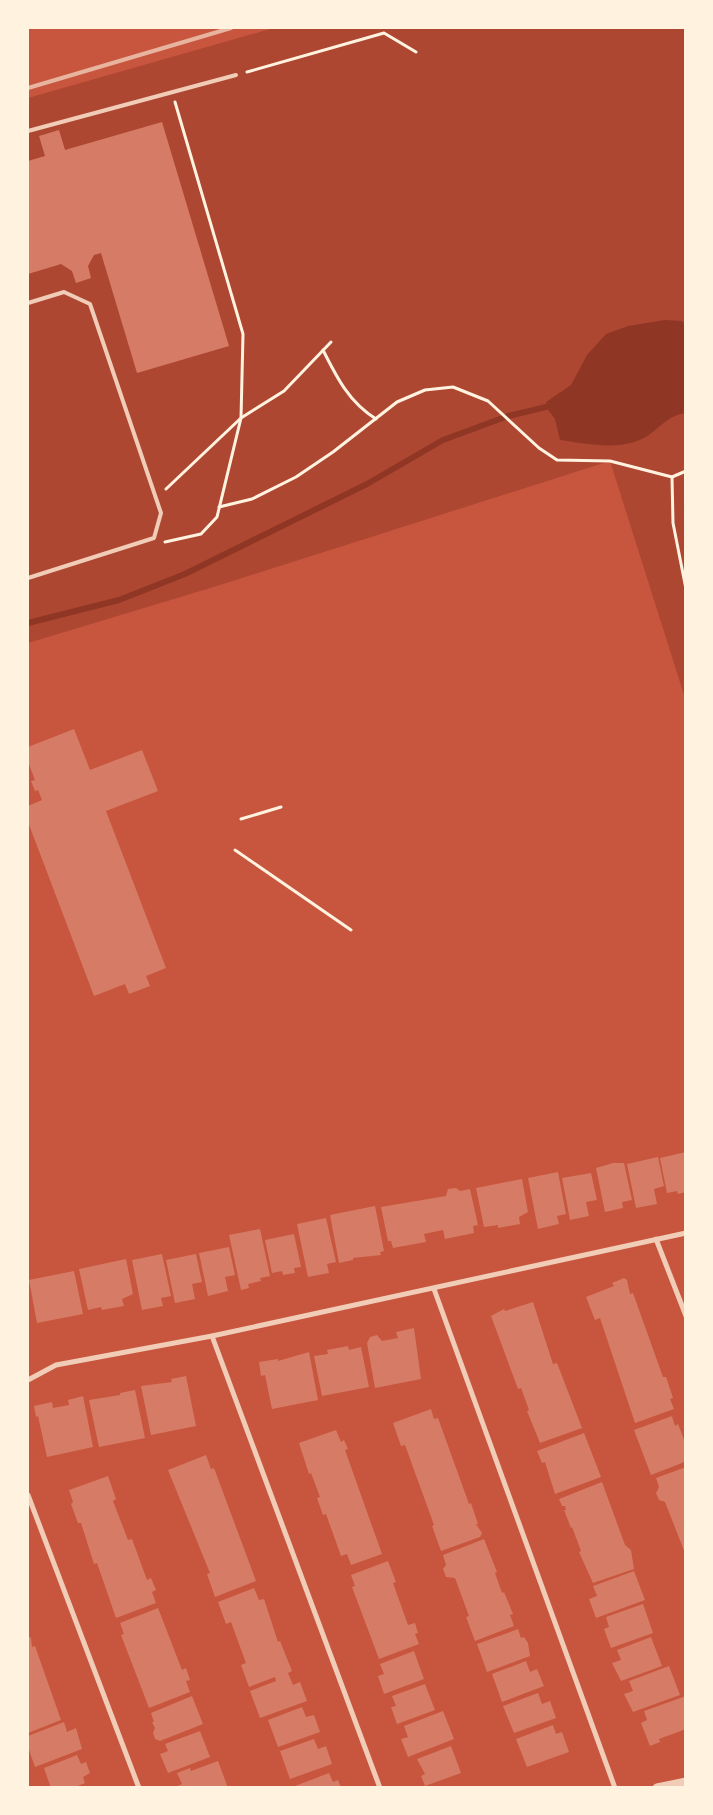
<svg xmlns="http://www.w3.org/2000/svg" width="713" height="1815" font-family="'DM Sans',sans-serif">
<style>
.green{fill:#ae4732}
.water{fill:#8f3625}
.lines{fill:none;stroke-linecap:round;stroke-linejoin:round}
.stream{stroke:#8f3625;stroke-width:6}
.building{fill:#d67c66}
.path{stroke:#fff3e0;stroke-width:3}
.service{stroke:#f1ccb7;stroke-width:4}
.minor{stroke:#f1ccb7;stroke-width:5}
.tertiary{stroke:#f1ccb7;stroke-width:9}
.rail{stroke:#e9b49f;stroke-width:4}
</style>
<rect width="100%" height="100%" fill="#c8553d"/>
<path class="green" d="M274 28H685V698L610 461 217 586 28 643V98Z"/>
<path class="water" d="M665 320 682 321 685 324V413C670 415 661 426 649 435 623 452 588 444 560 440L555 419 546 407V402L571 385 587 355 606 334 628 326Z"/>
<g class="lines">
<path class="stream" d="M28 623 119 600 185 574 367 484 443 440 508 416 546 407"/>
</g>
<g class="building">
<path d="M162 122 229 346 137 373 101 253 94 255 88 266 91 278 76 283 72 271 61 264 28 274V161L45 156 39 136 59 130 65 150Z"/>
<path d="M74 729 90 770 142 750 158 791 106 811 166 968 146 976 150 986 129 994 125 984 94 996 28 822V806L42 800 38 790 35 791 31 781 35 780 28 762V747Z"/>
<path d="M686 1152V1192L678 1194 677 1191 667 1193 660 1158Z"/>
<path d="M658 1157 664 1186 654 1189 657 1204 636 1208 627 1164Z"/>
<path d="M613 1163H624L632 1200 622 1202 623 1208 605 1212 596 1168Z"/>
<path d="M558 1172 566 1214 557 1216 559 1224 538 1229 528 1178Z"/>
<path d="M591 1173 597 1200 586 1202 589 1216 570 1220 562 1178Z"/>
<path d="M522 1179 528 1212 519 1217 520 1224 498 1228V1225L484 1227 476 1188Z"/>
<path d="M456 1188 460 1191 470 1189 478 1225 473 1226 474 1233 445 1239 443 1230 424 1234 426 1242 393 1248 391 1241H388L381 1207 446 1196 448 1189Z"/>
<path d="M375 1206 384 1251 380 1252 381 1255 353 1258V1260L339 1263 330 1215Z"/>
<path d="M326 1218 336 1262 327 1264 329 1273 308 1277 297 1224Z"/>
<path d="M260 1229 270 1276 260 1278 261 1281 248 1284 249 1288 241 1290 229 1235Z"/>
<path d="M294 1234 301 1267 294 1268 295 1273 283 1275 282 1271 272 1273 265 1240Z"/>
<path d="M229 1247 235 1275 225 1277 228 1291 208 1296 199 1253Z"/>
<path d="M162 1254 171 1296 161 1298 163 1306 142 1310 132 1260Z"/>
<path d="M196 1254 202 1282 192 1284 195 1299 175 1303 166 1260Z"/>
<path d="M126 1259 133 1294 122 1299 124 1306 102 1310 101 1307 88 1310 79 1269Z"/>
<path d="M74 1271 83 1314 37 1323 29 1280Z"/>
<path d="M624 1278 627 1280 630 1294 633 1293 663 1377H666L673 1398 670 1399 674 1409 635 1423 600 1318 595 1320 586 1297 614 1286 612 1283Z"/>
<path d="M533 1302 553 1364 557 1363 582 1428 540 1443 527 1411 529 1410 521 1388 518 1389 491 1316 504 1309 505 1311Z"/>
<path d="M414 1328 421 1379 375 1388 367 1343 370 1337 377 1335 382 1341 398 1338 396 1332Z"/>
<path d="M348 1346 349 1350 361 1347 369 1387 322 1396 314 1356 328 1354 327 1350Z"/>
<path d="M309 1352 318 1400 272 1409 265 1375 261 1376 259 1362 278 1359V1361Z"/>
<path d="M186 1376 196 1426 151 1435 141 1386 172 1382 171 1379Z"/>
<path d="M135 1390 145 1438 99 1447 89 1400 120 1395V1393Z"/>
<path d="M83 1396 93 1447 47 1457 38 1416 36 1417 34 1406 52 1402 53 1408 69 1405 68 1400Z"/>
<path d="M431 1409 434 1419 438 1418 469 1504 471 1503 478 1524H476L482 1533 480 1537 441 1551 432 1526 434 1525 405 1445 401 1446 393 1423Z"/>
<path d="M672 1416 675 1426 678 1424 686 1445 684 1448 686 1460 682 1463 651 1475 634 1430Z"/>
<path d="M336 1430 341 1442 344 1440 348 1449 345 1450 382 1554 351 1565 347 1554 341 1556 326 1514 323 1515 317 1498 320 1497 311 1473 309 1474 299 1443Z"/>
<path d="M584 1433 601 1477 555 1494 545 1462 542 1463 537 1451Z"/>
<path d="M206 1455 211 1469 214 1468 256 1581 215 1597 207 1574 210 1573 168 1470Z"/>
<path d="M686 1467V1553H685L665 1502 659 1500 656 1493 659 1487 656 1478Z"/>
<path d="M108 1476 116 1499 113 1501 128 1540 132 1539 147 1580 151 1578 156 1590 152 1592 156 1603 116 1618 97 1563 94 1564 81 1523H78L71 1504 73 1502 69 1490Z"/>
<path d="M602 1482 625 1545 631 1550 634 1569 593 1583 579 1552 581 1551 572 1527 571 1528 564 1510H566L565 1506H562L559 1499Z"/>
<path d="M484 1539 497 1572 495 1573 502 1593 504 1592 513 1614 510 1615 514 1626 475 1641 466 1617 469 1616 455 1578 446 1577 443 1569 446 1565 443 1555Z"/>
<path d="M388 1561 396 1582 393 1583 408 1625 415 1623 418 1633 415 1634 419 1644 379 1659 352 1587 355 1586 351 1575Z"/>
<path d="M634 1571 645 1600 596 1618 589 1599 597 1596 593 1586Z"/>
<path d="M254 1588 259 1600 264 1599 278 1642 280 1641 292 1671 288 1673 293 1685 300 1682 307 1701 260 1718 250 1691 276 1681 275 1677 249 1687 241 1665 246 1663 231 1622 226 1624 218 1602Z"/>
<path d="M643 1604 653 1633 611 1648 604 1629 609 1627 606 1617Z"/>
<path d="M158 1608 182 1670 186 1668 190 1680 186 1681 190 1692 149 1708 121 1635 124 1634 120 1623Z"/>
<path d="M518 1629 521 1638 524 1637 528 1643 530 1656 487 1672 477 1644Z"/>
<path d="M28 1636 31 1638 32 1647 35 1646 61 1720 28 1733Z"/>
<path d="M651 1637 662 1666 621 1681 612 1663 621 1660 617 1650Z"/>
<path d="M414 1651 424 1679 384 1694 378 1676 384 1674 380 1664Z"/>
<path d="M526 1661 530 1672 537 1669 544 1686 502 1702 492 1674Z"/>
<path d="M669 1666 680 1695 633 1712 624 1694 633 1691 629 1681Z"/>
<path d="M425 1684 435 1710 397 1724 391 1707 396 1706 392 1696Z"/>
<path d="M538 1693 542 1704 550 1701 556 1718 514 1733 503 1706Z"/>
<path d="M192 1696 203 1724 160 1741 155 1739 153 1733 155 1728 152 1722H154L151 1713Z"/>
<path d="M686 1696V1729L659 1739 660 1742 650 1746 641 1723 647 1720 644 1711Z"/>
<path d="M302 1707 306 1717 314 1715 320 1732 278 1747 268 1720Z"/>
<path d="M443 1711 454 1739 408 1757 401 1739 408 1737 404 1726Z"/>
<path d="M64 1722 67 1732 76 1728 82 1749 35 1767 28 1747V1736Z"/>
<path d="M553 1725 556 1734 562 1732 569 1752 527 1767 516 1739Z"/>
<path d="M200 1731 210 1757 168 1773 160 1754 168 1751 165 1744Z"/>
<path d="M314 1739 318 1749 326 1746 332 1764 290 1779 280 1751Z"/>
<path d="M451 1746 461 1773 425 1786 421 1776 425 1774 417 1759Z"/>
<path d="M77 1755 81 1764 86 1762 90 1773 83 1777 85 1783 73 1788H51L44 1768Z"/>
<path d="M218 1761 228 1788H173L182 1784 177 1773 190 1768 191 1771Z"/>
<path d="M329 1773 333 1782 338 1780 341 1788H290Z"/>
</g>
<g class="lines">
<g class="path">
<path d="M247 72 384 33 416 52"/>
<path d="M323 350C337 378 349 402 376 419"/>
<path d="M672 477 673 523 686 589"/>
<path d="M166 489 241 418 284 391 331 342"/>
<path d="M219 507 252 499 296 477 333 452 397 402 425 390 453 387 488 401 539 448 557 460 610 461 672 477 686 471"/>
<path d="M165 542 201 534 217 517 241 418 243 334 175 102"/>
<path d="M241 819 281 807"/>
<path d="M235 850 351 930"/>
</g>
<g class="service">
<path d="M28 131 236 75"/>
<path d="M28 303 64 292 90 304 161 513 154 538 28 578"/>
</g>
<g class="minor">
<path d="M656 1239 686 1316"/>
<path d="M434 1289 615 1788"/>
<path d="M212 1336 380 1788"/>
<path d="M28 1380 56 1365 212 1336 686 1233"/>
<path d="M28 1495 139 1788"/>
</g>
<path class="tertiary" d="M657 1788 686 1782"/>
<path class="rail" d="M28 88 231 28"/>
</g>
<rect width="713" height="1815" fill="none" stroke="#fff3e0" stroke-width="58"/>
</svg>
